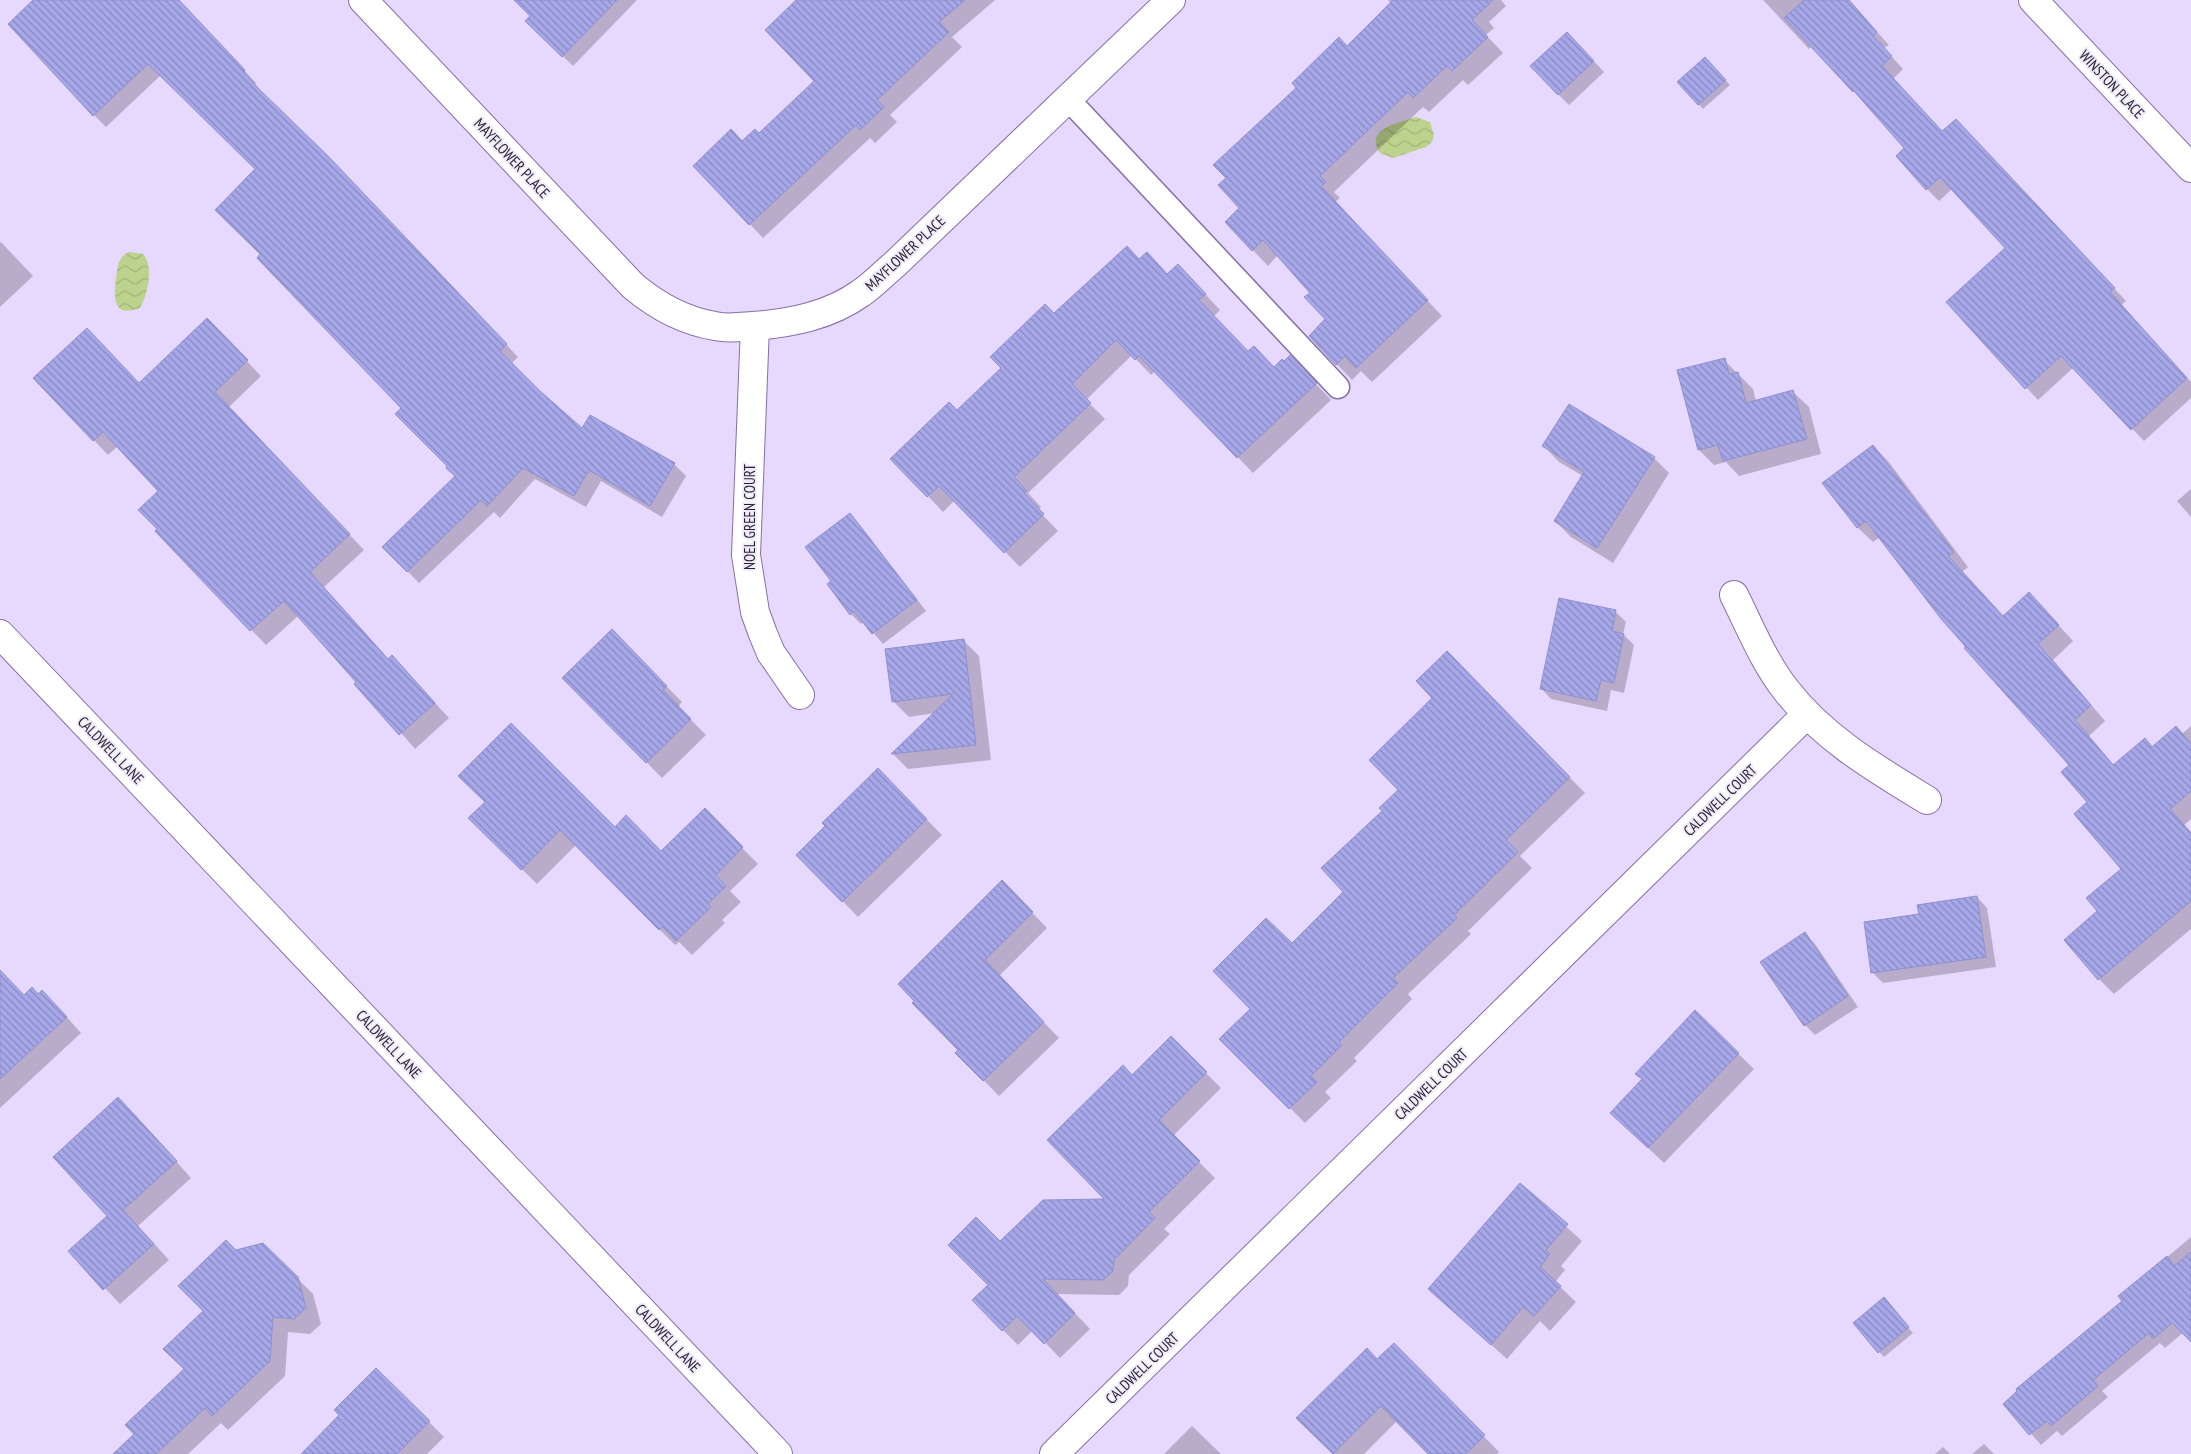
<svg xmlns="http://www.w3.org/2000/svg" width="2191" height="1454" font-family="'PT Sans Narrow',sans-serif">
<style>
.water{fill:url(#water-waves)}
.shadow{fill:#0003}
.building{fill:url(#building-back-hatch);stroke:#8f90cc}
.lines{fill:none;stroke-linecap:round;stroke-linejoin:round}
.service-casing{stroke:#876fa7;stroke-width:25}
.minor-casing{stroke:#876fa7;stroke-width:30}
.service{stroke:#fff;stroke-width:22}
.minor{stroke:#fff;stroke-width:28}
.labels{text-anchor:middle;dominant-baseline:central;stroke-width:4;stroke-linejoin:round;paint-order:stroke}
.street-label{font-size:15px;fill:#271d34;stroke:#efebf7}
</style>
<defs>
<pattern id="water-waves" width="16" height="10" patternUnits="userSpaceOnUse" patternTransform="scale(1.25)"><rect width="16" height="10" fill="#bcd28d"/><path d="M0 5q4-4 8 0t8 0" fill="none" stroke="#a2b47a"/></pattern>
<pattern id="building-back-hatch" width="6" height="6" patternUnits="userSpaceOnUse" patternTransform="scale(1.25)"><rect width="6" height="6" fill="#a7a8ea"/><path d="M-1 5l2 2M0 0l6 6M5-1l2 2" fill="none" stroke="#8888be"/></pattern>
</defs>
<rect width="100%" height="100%" fill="#e7d8fd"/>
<g class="water">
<path d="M1416 117 1430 122 1434 135 1432 142 1426 147 1393 158 1380 153C1364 128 1399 123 1416 117Z"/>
<path d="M129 252 143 254C154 266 148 294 140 308 114 318 113 299 116 279 117 273 117 265 120 260 122 256 126 254 129 252Z"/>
</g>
<g class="shadow">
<path d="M35 0H179L256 83 255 84 267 98 341 170 518 357 511 364 540 393 582 430 674 464 686 476 662 517 601 481 586 507 535 479 500 518 494 512 419 583 384 547 456 477 402 408 257 169 161 75 106 127 94 115Z"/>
<path d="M525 0H637L573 66 527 21 532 16Z"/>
<path d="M799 0H995L952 37 962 47 890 115 897 122 875 143 870 138 763 238 695 166 759 135 816 82Z"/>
<path d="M1388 0H1501L1506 6 1489 22 1494 28 1486 35 1503 53 1468 85 1463 80 1429 112 1423 107 1334 192 1340 198 1335 202 1442 316 1372 382 1361 371 1352 380 1310 336 1327 319 1312 293 1278 255 1268 266 1226 222 1241 208 1347 47 1391 4Z"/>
<path d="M1763 0H1848L1889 45 1884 48 1903 69 1893 79 1942 132H1968L2126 301 2121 305 2191 382V398L2144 441 2074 367 2038 400 1947 302 2006 248 1952 189 1939 201 1927 189 1906 148 1812 46 1809 49Z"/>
<path d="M1578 44 1604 72 1569 105 1558 94Z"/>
<path d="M1705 58 1730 85 1703 109 1679 82Z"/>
<path d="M1 242 33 276 0 307V243Z"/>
<path d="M1140 261 1168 275 1193 281 1220 310 1213 317 1248 353 1274 368 1305 372 1331 400 1253 473 1155 371 1151 375 1132 355 1086 400 1105 419 1028 493 1041 507 1038 510 1058 531 1020 567 955 500 943 512 928 496 957 411 1003 368 1054 315Z"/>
<path d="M222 335 261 376 229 407 364 550 324 587 389 660 392 656 449 718 415 749 299 615 266 645 156 531 159 529V491L118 446 108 455 35 378 140 385Z"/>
<path d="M1724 360 1753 389 1756 401 1793 392 1809 407 1821 454 1739 476 1726 462 1714 465 1699 450 1678 371Z"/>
<path d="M1544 446 1654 458 1669 473 1613 563 1571 537 1555 521 1583 476 1559 462Z"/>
<path d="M1873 446 1888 461 1968 567 1962 572 2003 617 2044 609 2073 641 2053 660 2105 721 2089 736 2114 765 2145 739 2153 747 2182 734 2191 726V819L2184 825 2191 832V929L2114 994 2099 979 2123 869 2071 765 1968 647 1880 537 1873 542 1857 527Z"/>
<path d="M2191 489V517L2177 501Z"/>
<path d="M850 515 860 525 926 611 883 644 864 622 861 624 851 614 833 581Z"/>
<path d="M1615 611 1626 622 1623 634 1634 645 1624 693 1611 690 1607 711 1551 699 1541 688Z"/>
<path d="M612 631 682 702 678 707 706 735 662 778 564 678Z"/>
<path d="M964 641 979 656 991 760 908 769 893 754 935 713 909 717 893 701Z"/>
<path d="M1462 668 1585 793 1520 856 1532 868 1468 931 1471 934 1408 994 1412 999 1354 1058 1357 1061 1325 1092 1331 1098 1305 1123 1221 1039 1252 1009 1292 945 1344 892 1384 811 1400 790Z"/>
<path d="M893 785 942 835 858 917 798 855Z"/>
<path d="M705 810 758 864 730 891 741 902 722 920 725 923 692 955 679 942 675 945 576 845 537 884 470 818 615 828 661 852Z"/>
<path d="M1002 882 1047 928 999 976 1059 1038 999 1096 957 1053 959 1050Z"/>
<path d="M1977 897 1987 908 1996 967 1883 983 1873 973 1920 915Z"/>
<path d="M1805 934 1815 944 1858 1007 1815 1035 1805 1025Z"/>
<path d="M0 972 24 997 58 1007 81 1033 0 1108Z"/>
<path d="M1695 1012 1754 1069 1664 1163 1627 1128Z"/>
<path d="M1171 1038 1221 1088 1173 1136 1215 1178 1164 1229 1170 1234 1129 1275 1128 1286 1119 1295 1057 1294 1090 1329 1060 1358 1033 1330 1018 1345 973 1300 989 1285 1000 1243 1107 1200 1132 1076Z"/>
<path d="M134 1114 191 1178 138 1226 169 1260 120 1304 70 1251 108 1216Z"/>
<path d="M1520 1185 1582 1241 1561 1266 1565 1270 1555 1282 1576 1302 1550 1331 1540 1321 1507 1359 1429 1289Z"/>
<path d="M2191 1237V1326L2165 1348 2160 1343 2102 1391 2108 1397 2062 1436 2057 1431 2041 1445 2005 1404 2123 1301 2120 1297Z"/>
<path d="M263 1244 313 1294 321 1324 310 1334 288 1332 285 1376 228 1430 221 1423 188 1454H115L136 1434 185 1369 205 1312 236 1252Z"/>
<path d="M1888 1304 1913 1333 1884 1357 1855 1324Z"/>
<path d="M1394 1345 1499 1452 1497 1454H1429L1397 1421 1364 1454H1333L1297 1418 1378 1361Z"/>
<path d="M376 1369 444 1437 427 1454H303L341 1415Z"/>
<path d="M1192 1426 1221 1454H1164Z"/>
<path d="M1984 1444 1994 1454H1972Z"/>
<path d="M1943 1447 1950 1454H1935Z"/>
</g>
<g class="building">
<path d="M33 0H179L245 70 244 72 257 87 329 157 507 344 500 351 540 391 582 428 590 415 675 463 650 506 589 470 574 496 523 468 487 506 481 500 407 572 382 547 455 476 446 468 447 466 395 414 401 408 257 258 260 254 215 210 255 169 148 64 93 116 8 24Z"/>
<path d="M514 0H617L562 57 525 21 530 16Z"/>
<path d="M796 0H965L939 22 949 32 877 100 884 107 860 130 856 125 749 225 693 166 731 129 742 141 755 129 759 133 814 81 765 30Z"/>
<path d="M1393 0H1493L1472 20 1488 37 1452 71 1447 66 1413 98 1408 92 1320 176 1326 182 1321 186 1428 300 1356 368 1345 356 1336 365 1309 336 1325 319 1304 297 1310 293 1263 240 1252 251 1225 222 1239 208 1218 185 1226 178 1213 165 1296 88 1292 83 1339 37 1347 46Z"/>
<path d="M1804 0H1849L1877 32 1873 36 1892 56 1882 66 1942 131 1956 119 2115 288 2110 292 2187 378 2131 430 2061 356 2025 389 1946 302 2005 248 1940 177 1926 190 1896 156 1904 148 1854 91 1853 92 1784 18Z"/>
<path d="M1567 32 1594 61 1558 95 1530 66Z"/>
<path d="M1705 57 1726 80 1698 105 1677 82Z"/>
<path d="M1127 246 1139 259 1147 252 1167 274 1178 264 1206 294 1199 300 1248 351 1254 346 1274 367 1282 359 1284 361 1290 355 1317 383 1237 458 1139 356 1135 360 1116 340 1072 384 1091 403 1014 477 1027 491 1024 493 1044 514 1004 553 939 486 927 497 890 459 949 402 957 410 1001 368 990 357 1045 304 1054 313Z"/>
<path d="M207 318 248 360 215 392 350 534 310 572 388 659 392 655 435 703 399 735 354 684 356 682 284 601 250 631 155 531 157 529 138 510 158 491 103 432 93 441 33 378 87 328 139 383Z"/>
<path d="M1725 358 1729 374 1738 372 1746 403 1793 390 1807 439 1723 461 1718 445 1698 450 1677 370Z"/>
<path d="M1569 404 1655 457 1597 548 1554 521 1584 472 1542 446Z"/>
<path d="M1873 445 1954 552 1948 556 2003 616 2029 592 2059 625 2038 644 2091 705 2075 720 2113 765 2145 738 2152 747 2176 726 2191 744V791L2170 809 2191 833V901L2098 980 2064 940 2097 911 2086 898 2121 869 2074 814 2087 802 2061 772 2069 765 1964 648 1966 647 1942 620 1866 521 1857 528 1822 483Z"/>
<path d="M850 513 917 600 872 634 854 611 850 615 827 584 831 581 805 547Z"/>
<path d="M1559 598 1616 610 1612 631 1624 634 1614 683 1601 680 1596 701 1540 689Z"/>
<path d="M612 629 667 686 663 690 691 719 646 763 562 678Z"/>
<path d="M964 639 976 745 891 754 953 694 892 702 885 649Z"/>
<path d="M1447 651 1570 777 1506 840 1518 852 1454 915 1457 918 1393 978 1398 983 1339 1042 1342 1045 1311 1076 1317 1082 1289 1109 1219 1039 1250 1009 1213 971 1266 918 1292 943 1343 892 1321 868 1382 811 1379 808 1398 790 1369 760 1432 698 1416 681Z"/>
<path d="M511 723 615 827 626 815 661 851 705 808 743 847 716 875 726 886 708 904 711 907 676 941 663 927 659 930 560 830 521 870 468 818 485 802 458 776Z"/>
<path d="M878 768 927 819 842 902 796 855 825 826 822 823Z"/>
<path d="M1002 880 1033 912 985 960 1044 1022 983 1081 955 1053 958 1050 912 1003 914 1001 898 984Z"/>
<path d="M1977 896 1986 957 1871 973 1864 922 1919 914 1917 905Z"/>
<path d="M1805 932 1848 996 1804 1026 1760 962Z"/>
<path d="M0 970 24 995 32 987 38 994 42 990 67 1017 0 1079Z"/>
<path d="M1695 1010 1739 1053 1648 1148 1610 1113 1642 1079 1635 1074Z"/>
<path d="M1171 1036 1207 1072 1159 1120 1200 1161 1149 1212 1155 1218 1114 1260 1113 1271 1103 1280 1043 1279 1075 1313 1044 1344 1017 1316 1002 1331 972 1300 988 1285 948 1245 976 1217 1000 1241 1043 1200 1104 1199 1047 1140 1123 1065 1132 1075Z"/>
<path d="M118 1097 177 1161 123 1210 154 1244 103 1290 68 1251 107 1216 53 1157Z"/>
<path d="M1520 1183 1568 1224 1546 1250 1550 1254 1540 1267 1561 1286 1534 1316 1523 1307 1491 1345 1428 1289Z"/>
<path d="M226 1240 236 1250 263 1243 298 1277 306 1308 294 1319 273 1317 270 1361 212 1416 205 1408 156 1454H113L134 1434 125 1425 184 1369 163 1349 203 1311 178 1286Z"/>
<path d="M2191 1252V1342L2172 1323 2153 1339 2149 1333 2093 1380 2098 1386 2051 1426 2047 1421 2029 1435 2003 1404 2017 1391 2016 1389 2122 1301 2118 1296 2167 1256 2174 1266Z"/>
<path d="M1884 1297 1909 1327 1878 1353 1853 1323Z"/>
<path d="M1394 1343 1485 1435 1466 1454H1428L1381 1406 1333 1454 1296 1418 1367 1348 1377 1359Z"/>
<path d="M376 1368 430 1421 397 1454H301L339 1415 334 1410Z"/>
</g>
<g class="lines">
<defs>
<path id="service" d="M1067 98 1338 387"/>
<g id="minor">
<path d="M363 0 633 286C657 306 684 321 715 326 727 329 740 327 753 326 791 323 829 316 861 293 873 285 883 274 894 265L1171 0"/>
<path d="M2033 0 2191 168"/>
<path d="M755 326 746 555 755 612 763 634 771 653 800 695"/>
<path d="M1734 595C1750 627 1764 662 1786 690 1823 738 1876 769 1927 800"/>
<path d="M0 634 778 1454"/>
<path d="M1054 1454 1807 714"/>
</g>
</defs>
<use href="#service" class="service-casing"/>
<use href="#minor" class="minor-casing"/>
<use href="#service" class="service"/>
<use href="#minor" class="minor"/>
</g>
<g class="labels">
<g class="street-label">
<text transform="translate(2112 84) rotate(47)">WINSTON PLACE</text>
<text transform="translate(512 158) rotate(47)">MAYFLOWER PLACE</text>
<text transform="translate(905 253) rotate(-43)">MAYFLOWER PLACE</text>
<text transform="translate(749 517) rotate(-90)">NOEL GREEN COURT</text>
<text transform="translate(111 750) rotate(46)">CALDWELL LANE</text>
<text transform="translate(1720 800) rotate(-44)">CALDWELL COURT</text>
<text transform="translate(389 1044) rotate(47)">CALDWELL LANE</text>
<text transform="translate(1431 1084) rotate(-44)">CALDWELL COURT</text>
<text transform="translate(668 1338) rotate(47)">CALDWELL LANE</text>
<text transform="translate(1142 1368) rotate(-44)">CALDWELL COURT</text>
</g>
</g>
</svg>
